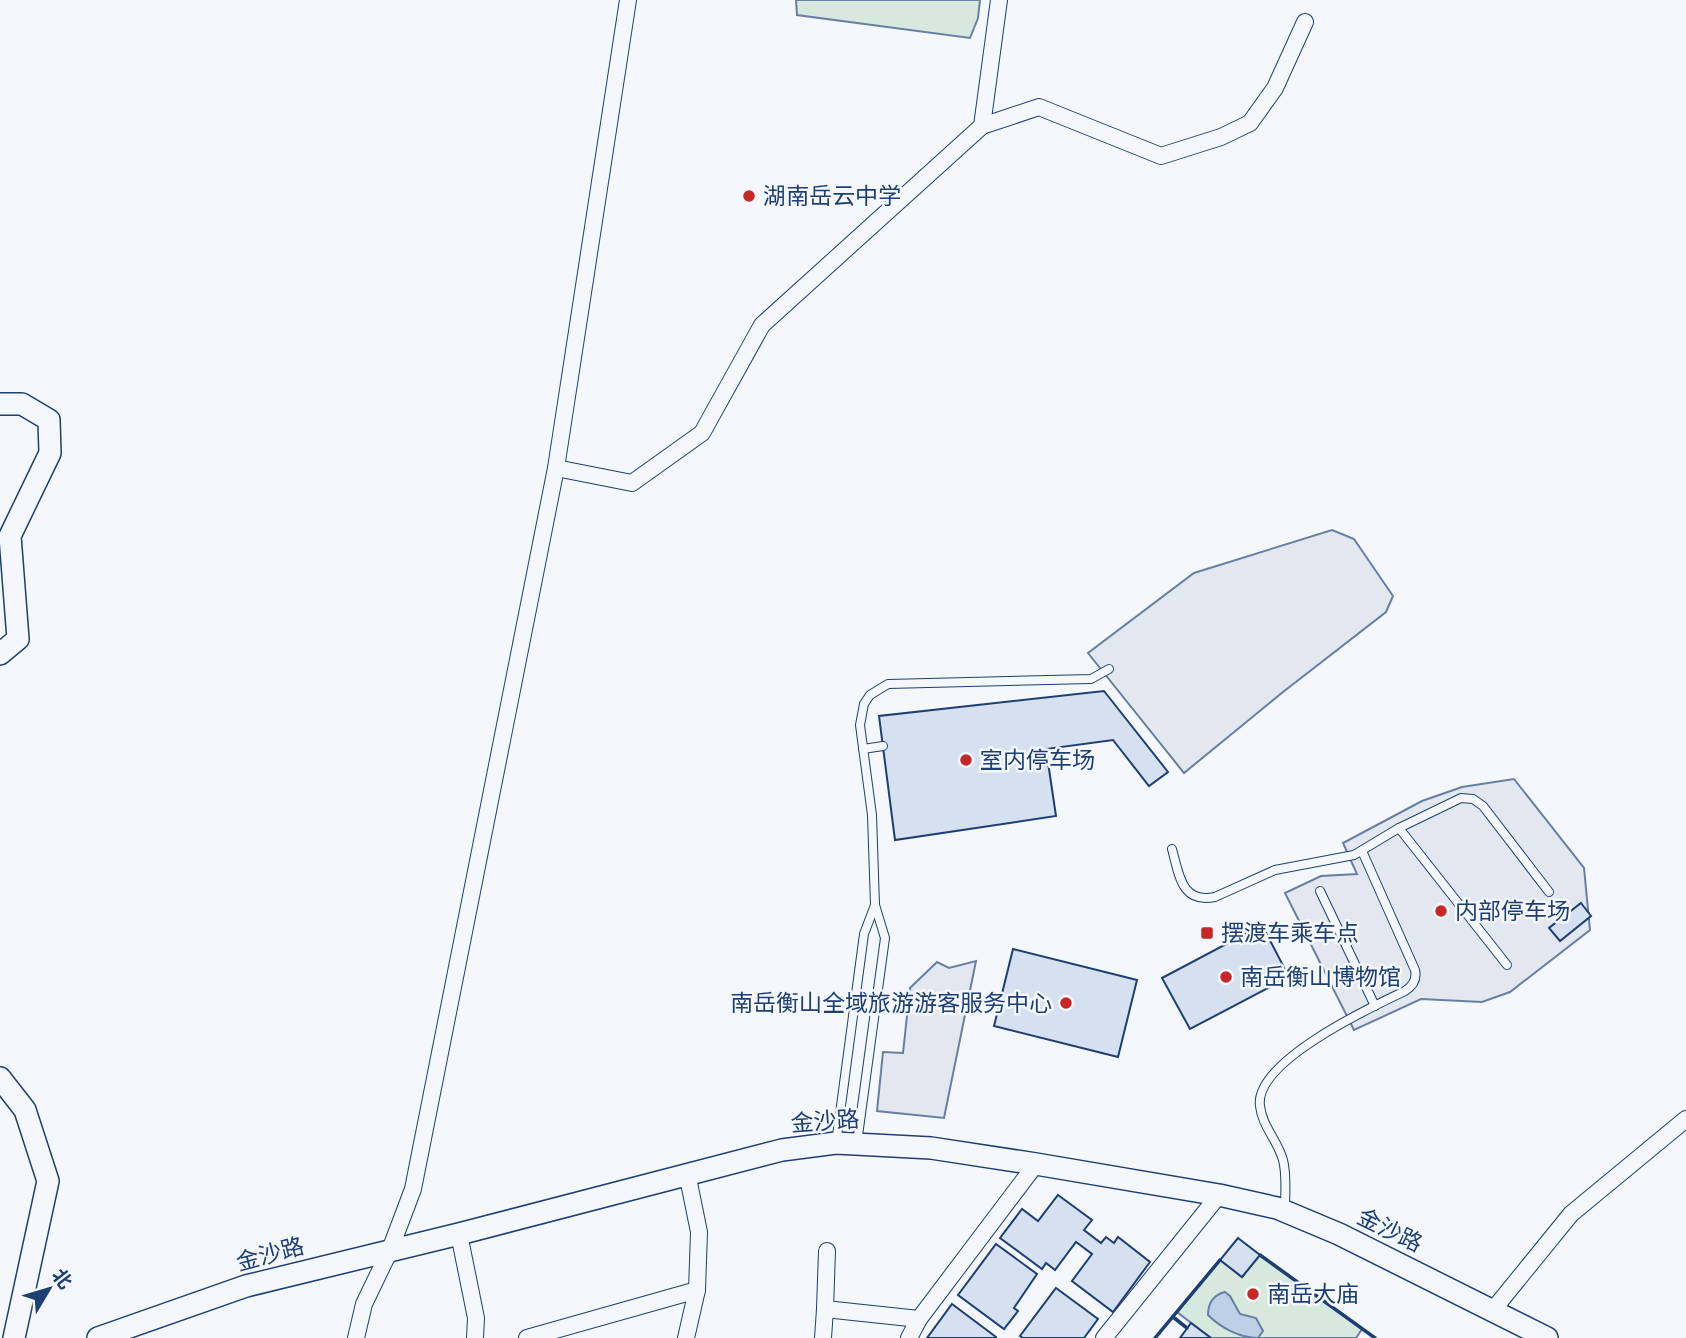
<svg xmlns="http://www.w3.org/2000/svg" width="1686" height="1338" font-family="'Libre Baskerville','Noto Sans SC',serif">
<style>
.green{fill:#d7e8df;stroke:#687fa3;stroke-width:2}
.parking{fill:#e3e8f0;stroke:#687fa3;stroke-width:2}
.water{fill:#bed0e5;stroke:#687fa3;stroke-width:2}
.building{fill:#d5e0f0;stroke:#1d3f73;stroke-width:2}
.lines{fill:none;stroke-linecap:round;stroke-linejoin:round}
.lane-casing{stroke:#1d3f73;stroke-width:10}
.street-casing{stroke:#1d3f73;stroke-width:18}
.secondary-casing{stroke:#1d3f73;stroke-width:24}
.lane{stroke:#f4f7fb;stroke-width:8}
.street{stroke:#f4f7fb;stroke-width:16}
.secondary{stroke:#f4f7fb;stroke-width:21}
.wall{stroke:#1d3f73;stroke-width:3.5}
.poi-dot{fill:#c62828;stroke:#f4f7fb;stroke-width:2.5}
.labels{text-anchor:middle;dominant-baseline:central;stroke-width:5;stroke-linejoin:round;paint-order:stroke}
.poi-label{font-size:23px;fill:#1d3f73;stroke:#f4f7fb;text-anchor:start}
.street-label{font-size:23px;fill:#1d3f73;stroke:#f4f7fb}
</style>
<rect width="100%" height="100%" fill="#f4f7fb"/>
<g class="green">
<path d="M796 0H980L978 18 970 38 797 15Z"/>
<path d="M1260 1255 1362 1329 1356 1338H1211L1177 1312 1220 1260 1242 1277Z"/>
</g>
<g class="parking">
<path d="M1332 530 1354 539 1393 596 1386 612 1283 692 1184 773 1088 653 1194 573Z"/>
<path d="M1514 779 1584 868 1590 930 1510 992 1482 1002 1421 999 1354 1030 1285 893 1321 876 1357 874 1343 843 1422 801 1462 787Z"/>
<path d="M976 961 944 1118 877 1111 883 1052 903 1053 910 988 937 962 949 968Z"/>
</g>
<path class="water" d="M1225 1292 1230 1296 1240 1314 1256 1318 1263 1331 1258 1338C1240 1338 1221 1328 1208 1315 1208 1304 1213 1295 1225 1292Z"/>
<g class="building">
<path d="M1104 691 1168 772 1149 786 1113 740 1046 749 1056 816 895 840 879 716Z"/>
<path d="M1581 903 1591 916 1560 941 1549 928Z"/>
<path d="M1262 925 1289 977 1190 1029 1162 978Z"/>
<path d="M1013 949 1137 980 1118 1057 994 1026Z"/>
<path d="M1058 1195 1092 1220 1084 1230 1101 1243 1106 1237 1114 1243 1118 1237 1150 1262 1113 1312 1072 1281 1092 1254 1076 1242 1055 1270 1046 1263 1042 1269 1000 1238 1022 1209 1038 1221Z"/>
<path d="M1238 1238 1260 1255 1242 1277 1220 1260Z"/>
<path d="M996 1244 1037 1274 1014 1308 1018 1311 1004 1329 958 1295Z"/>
<path d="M1056 1288 1098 1319 1084 1338H1023L1020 1336Z"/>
<path d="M952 1304 996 1337V1338H927Z"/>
<path d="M1191 1323 1211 1338H1180Z"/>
</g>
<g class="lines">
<defs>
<g id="lane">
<path d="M863 749 883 746"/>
<path d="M1399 828 1507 965"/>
<path d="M1172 849C1179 874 1181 904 1215 897L1275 870 1354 855 1399 828 1461 798 1473 799 1483 806 1549 892"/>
<path d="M1320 891 1375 1006"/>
<path d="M836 1143 864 934 875 905"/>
<path d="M857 1143 885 938 875 905 872 815 860 725 864 704 870 695 888 684 1091 679 1109 669"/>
<path d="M1285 1208C1285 1193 1287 1175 1283 1160 1278 1141 1262 1126 1260 1106 1254 1062 1371 1007 1405 991 1413 986 1417 979 1415 970L1362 851"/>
</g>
<g id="street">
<path d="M982 126 1039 107 1161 156 1221 137 1250 123 1275 88 1305 22"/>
<path d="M556 468 632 483 702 433 762 325 982 126 999 0"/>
<path d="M459 1234 476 1318 475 1338"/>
<path d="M825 1309 827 1251"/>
<path d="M1493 1310 1571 1214 1686 1119"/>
<path d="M356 1338 364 1304 390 1250 413 1189 556 468 628 0"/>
<path d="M527 1338 697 1290"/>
<path d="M686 1338 697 1290 699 1232 687 1173"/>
<path d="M823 1338 825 1309 919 1319"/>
<path d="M909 1338 919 1319 1036 1164"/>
<path d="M1104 1338 1219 1195"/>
</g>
<g id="secondary">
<path d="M0 404H22L49 420 50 453 10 536 18 639 0 654"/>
<path d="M0 1078 25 1110 48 1181 14 1338"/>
<path d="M98 1338 246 1286 459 1234 782 1150 836 1143 931 1148 1036 1164 1219 1195 1277 1208 1339 1234 1547 1338"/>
</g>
</defs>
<use href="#lane" class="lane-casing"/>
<use href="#street" class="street-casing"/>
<use href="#secondary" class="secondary-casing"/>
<use href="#lane" class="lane"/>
<use href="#street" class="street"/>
<use href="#secondary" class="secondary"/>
<g class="wall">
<path d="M1260 1255 1375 1338"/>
<path d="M1173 1317 1187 1328"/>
<path d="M1155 1338 1220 1260"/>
</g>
</g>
<g class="poi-dot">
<circle cx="749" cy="196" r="7"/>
<circle cx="966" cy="760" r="7"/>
<circle cx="1441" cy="911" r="7"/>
<rect x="1200" y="926" width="14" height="14" rx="3.5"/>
<circle cx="1226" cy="977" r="7"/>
<circle cx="1066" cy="1003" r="7"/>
<circle cx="1253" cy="1294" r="7"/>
</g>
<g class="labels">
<g class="poi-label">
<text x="763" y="196">湖南岳云中学</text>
<text x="980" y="760">室内停车场</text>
<text x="1455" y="911">内部停车场</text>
<text x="1221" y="933">摆渡车乘车点</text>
<text x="1240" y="977">南岳衡山博物馆</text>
<text x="1052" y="1003" text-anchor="end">南岳衡山全域旅游游客服务中心</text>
<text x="1267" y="1294">南岳大庙</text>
</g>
<g class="street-label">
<text transform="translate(825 1121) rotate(-4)">金沙路</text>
<text transform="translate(1390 1230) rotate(26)">金沙路</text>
<text transform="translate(270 1254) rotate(-15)">金沙路</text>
</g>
</g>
<g transform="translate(49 1289) rotate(52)" stroke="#f4f7fb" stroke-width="5" paint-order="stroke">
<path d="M0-5L12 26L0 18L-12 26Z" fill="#1d3f73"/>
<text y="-10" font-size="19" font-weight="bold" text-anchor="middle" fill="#1d3f73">北</text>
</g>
</svg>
